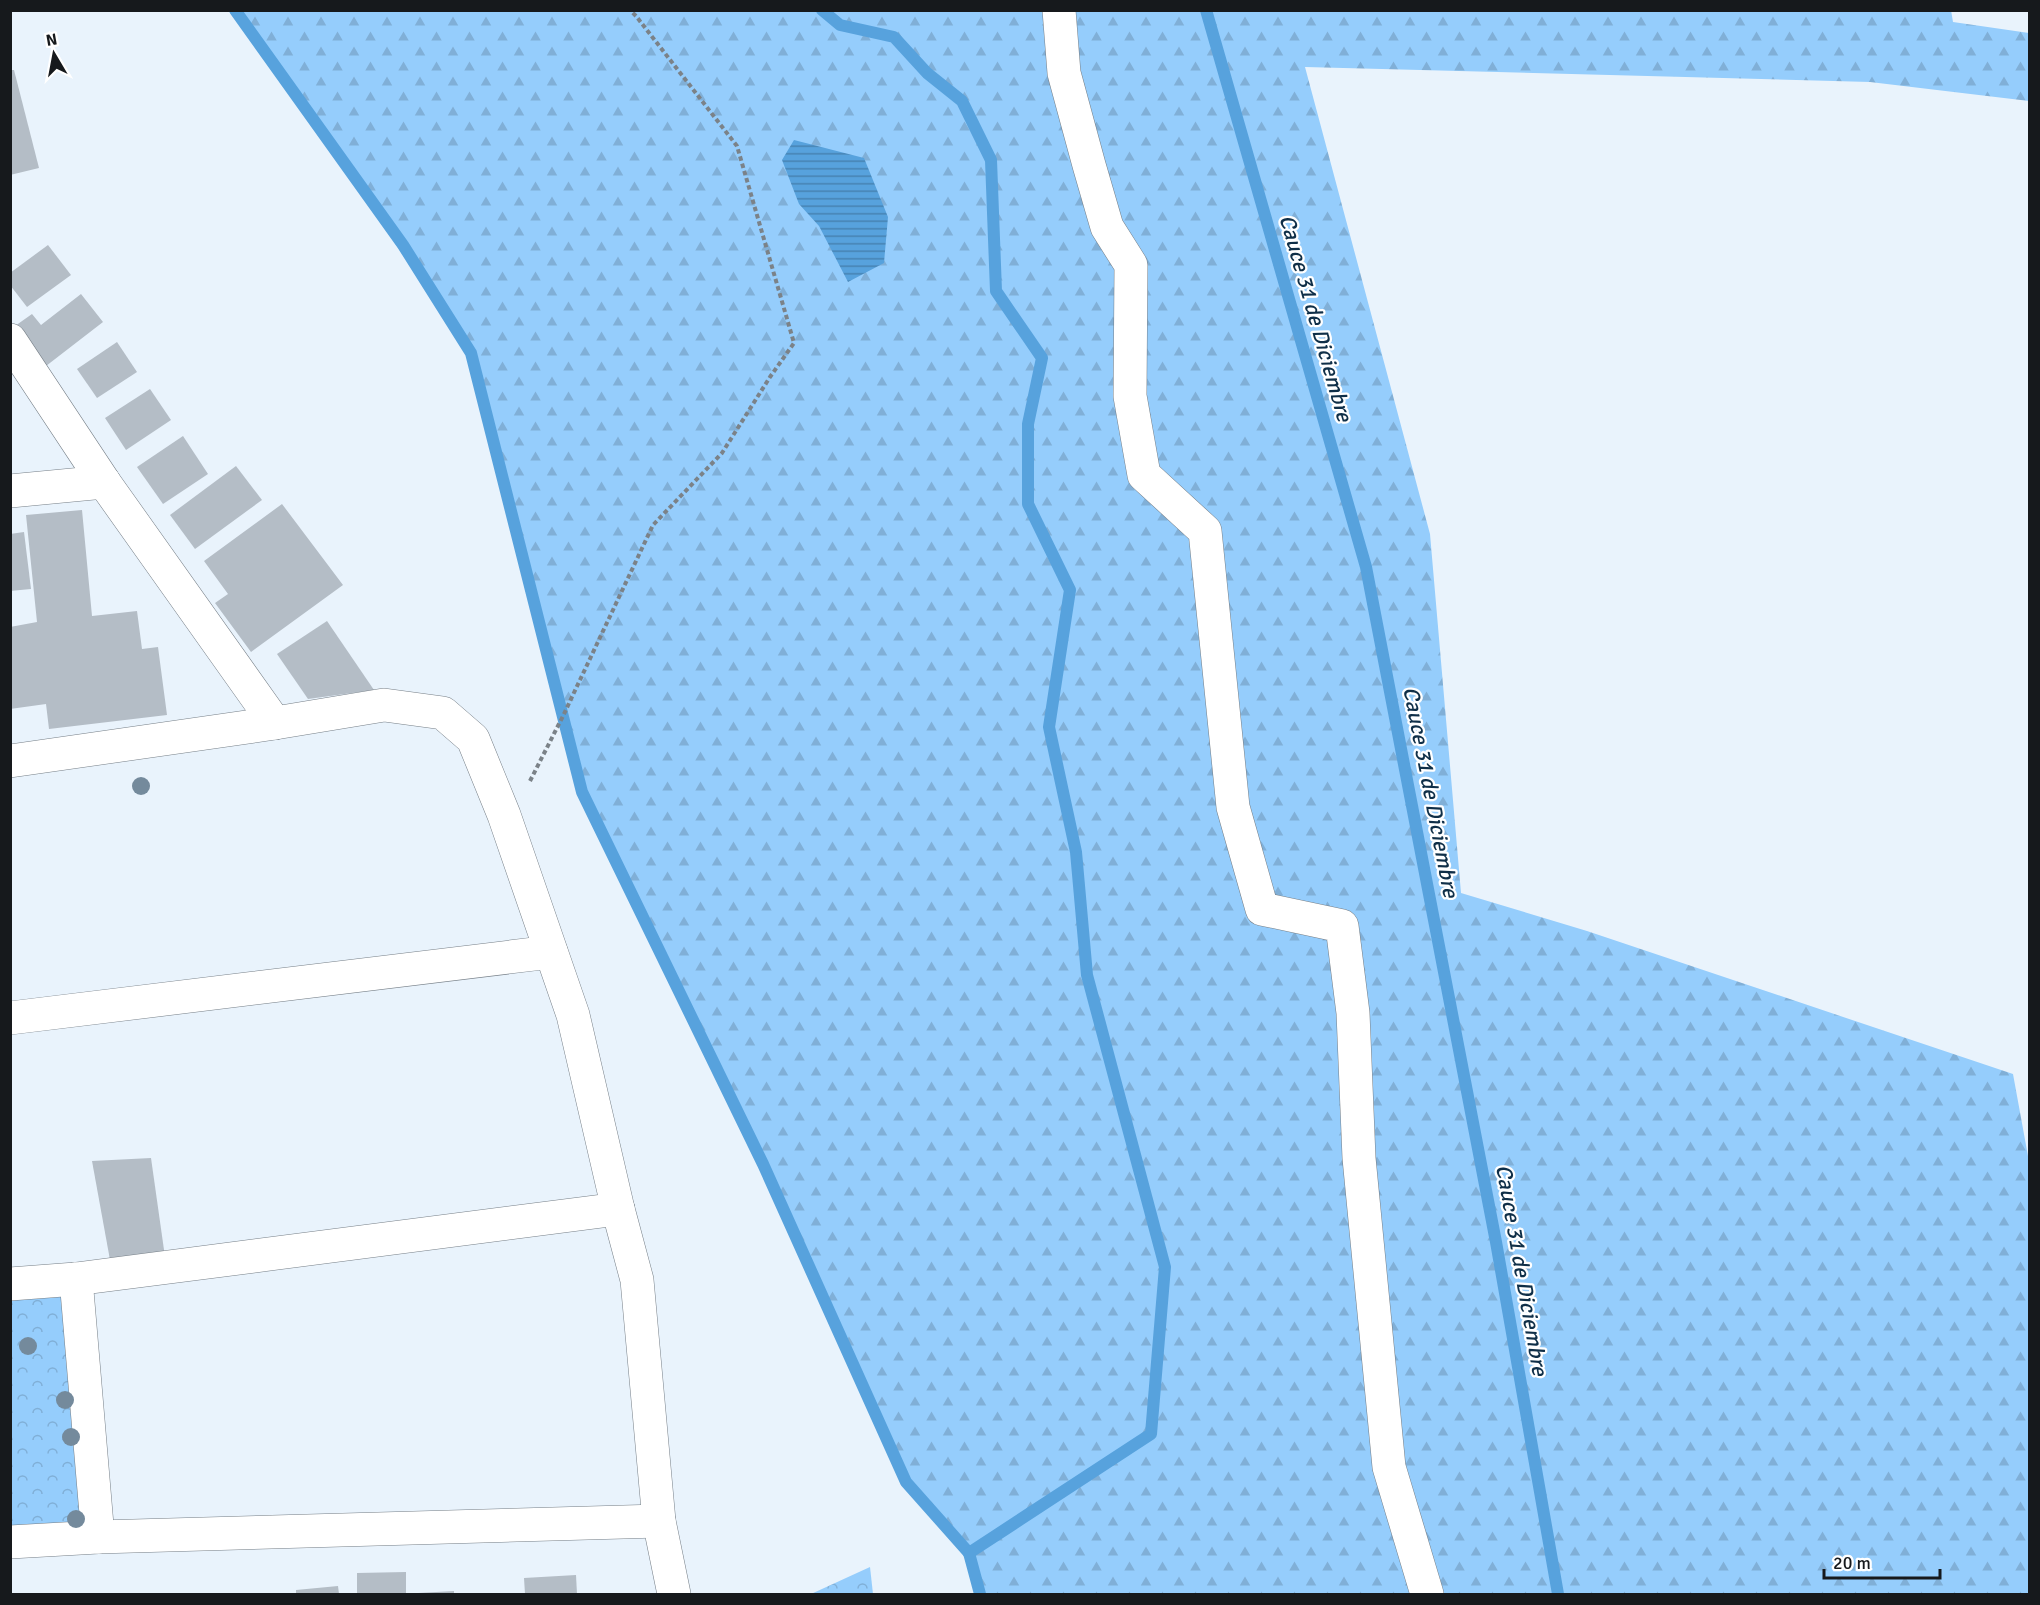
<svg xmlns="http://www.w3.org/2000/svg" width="2040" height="1605" font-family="Signika,sans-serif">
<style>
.forest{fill:url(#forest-firs)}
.park{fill:url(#park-crowns)}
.water{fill:url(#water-rules)}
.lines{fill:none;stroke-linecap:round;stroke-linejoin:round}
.stream{stroke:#57a2dd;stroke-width:12}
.building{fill:#b4bdc6}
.minor-casing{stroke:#767f87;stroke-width:34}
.path{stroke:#7b8288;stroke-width:4;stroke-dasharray:4.5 3;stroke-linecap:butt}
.minor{stroke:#fff;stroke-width:33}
.tree{fill:#748a9c}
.labels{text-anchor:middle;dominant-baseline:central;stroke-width:4.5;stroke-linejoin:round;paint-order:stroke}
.water-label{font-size:22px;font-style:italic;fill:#0f2f48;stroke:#fff}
</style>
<defs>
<pattern id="forest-firs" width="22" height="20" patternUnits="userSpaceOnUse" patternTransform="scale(1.5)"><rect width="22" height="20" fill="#95cdfc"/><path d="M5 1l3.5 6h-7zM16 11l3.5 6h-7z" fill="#80afd7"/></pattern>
<pattern id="park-crowns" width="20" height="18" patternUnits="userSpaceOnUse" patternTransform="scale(1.5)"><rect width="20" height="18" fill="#95cdfc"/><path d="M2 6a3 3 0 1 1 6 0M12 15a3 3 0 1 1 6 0" fill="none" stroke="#80afd7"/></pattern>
<pattern id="water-rules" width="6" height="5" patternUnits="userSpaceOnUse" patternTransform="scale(1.5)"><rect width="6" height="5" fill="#57a2dd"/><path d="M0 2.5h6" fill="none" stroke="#4783b2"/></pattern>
</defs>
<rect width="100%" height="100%" fill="#e9f3fc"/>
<path class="forest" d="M1951 10 1953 22 2029 33V101L1870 82 1305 67 1430 534 1461 893 1587 931 2013 1074 2030 1167 2029 1594H980L969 1553 906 1482 763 1164 582 792 471 353 234 11Z"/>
<g class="park">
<path d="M76 1279 98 1537 11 1542V1284Z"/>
<path d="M870 1567 873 1594H811Z"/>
</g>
<path class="water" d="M794 140 864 158 888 217 884 263 848 282 819 226 799 204 782 160Z"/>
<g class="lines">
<g class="stream">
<path d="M235 10 403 245 471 353 582 792 763 1164 906 1482 969 1553"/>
<path d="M822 10 840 25 894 37 927 73 962 101 991 160 996 291 1042 358 1028 424V504L1070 590 1049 727 1076 852 1087 975 1165 1267 1151 1434 969 1553 980 1594"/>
<path d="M1206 10 1366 567 1496 1242 1558 1594"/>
</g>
</g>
<g class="building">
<path d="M10 70H14L39 168 10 175Z"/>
<path d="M48 245 71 275 27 307 10 285V273Z"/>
<path d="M81 294 103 322 46 366 15 326 32 314 41 325Z"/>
<path d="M117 342 137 372 97 398 77 369Z"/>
<path d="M150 389 171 420 126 450 105 418Z"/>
<path d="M183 436 208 474 163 504 137 467Z"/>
<path d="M236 466 262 500 195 549 170 515Z"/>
<path d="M282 504 343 585 251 652 215 603 228 594 204 561Z"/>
<path d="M82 510 92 616 137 611 142 649 158 647 167 715 49 729 46 704 10 709V627L37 622 26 515Z"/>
<path d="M24 532 31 589 10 591V534Z"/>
<path d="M327 621 374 690 308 699 277 654Z"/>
<path d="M151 1158 165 1257 110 1260 92 1161Z"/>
<path d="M406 1572V1594H357V1573Z"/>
<path d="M576 1575 577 1594H525L524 1578Z"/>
<path d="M338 1586 339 1594H296V1590Z"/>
<path d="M454 1591V1594H418V1593Z"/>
</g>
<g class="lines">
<defs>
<g id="minor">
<path d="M1059 10 1064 73 1089 165 1107 227 1131 265 1130 396 1144 475 1205 531 1233 807 1262 909 1342 926 1353 1013 1359 1158 1389 1467 1427 1594"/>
<path d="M10 340 104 482 275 723"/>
<path d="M10 491 104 482"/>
<path d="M10 761 275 723 384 705 443 713 473 739 504 815 573 1015 618 1209 637 1280 659 1521 674 1594"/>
<path d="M10 1018 551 952"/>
<path d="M76 1279 98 1537"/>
<path d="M10 1284 76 1279 618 1209"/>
<path d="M10 1542 98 1537 659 1521"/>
</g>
</defs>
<use href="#minor" class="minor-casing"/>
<path class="path" d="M530 781 563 716 653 525 722 453 770 377 794 343 737 146 636 16 630 10"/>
<use href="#minor" class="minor"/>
</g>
<g class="tree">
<circle cx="141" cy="786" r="9"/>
<circle cx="28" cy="1346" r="9"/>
<circle cx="65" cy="1400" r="9"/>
<circle cx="71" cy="1437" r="9"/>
<circle cx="76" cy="1519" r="9"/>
</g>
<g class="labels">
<g class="water-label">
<text transform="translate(1316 318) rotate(74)">Cauce 31 de Diciembre</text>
<text transform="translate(1431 792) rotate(79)">Cauce 31 de Diciembre</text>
<text transform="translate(1522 1270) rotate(80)">Cauce 31 de Diciembre</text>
</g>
</g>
<rect width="2040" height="1605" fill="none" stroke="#16191c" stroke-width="24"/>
<g transform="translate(54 54) rotate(350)" stroke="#ffffff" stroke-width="4.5" paint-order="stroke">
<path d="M0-4.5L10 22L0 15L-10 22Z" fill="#16191c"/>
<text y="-9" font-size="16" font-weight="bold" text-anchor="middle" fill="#16191c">N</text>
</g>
<path d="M1824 1569v9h116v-9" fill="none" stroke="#16191c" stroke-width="3"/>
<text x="1833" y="1569" font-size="18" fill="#16191c" stroke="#ffffff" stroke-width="4.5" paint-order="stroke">20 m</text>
</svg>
